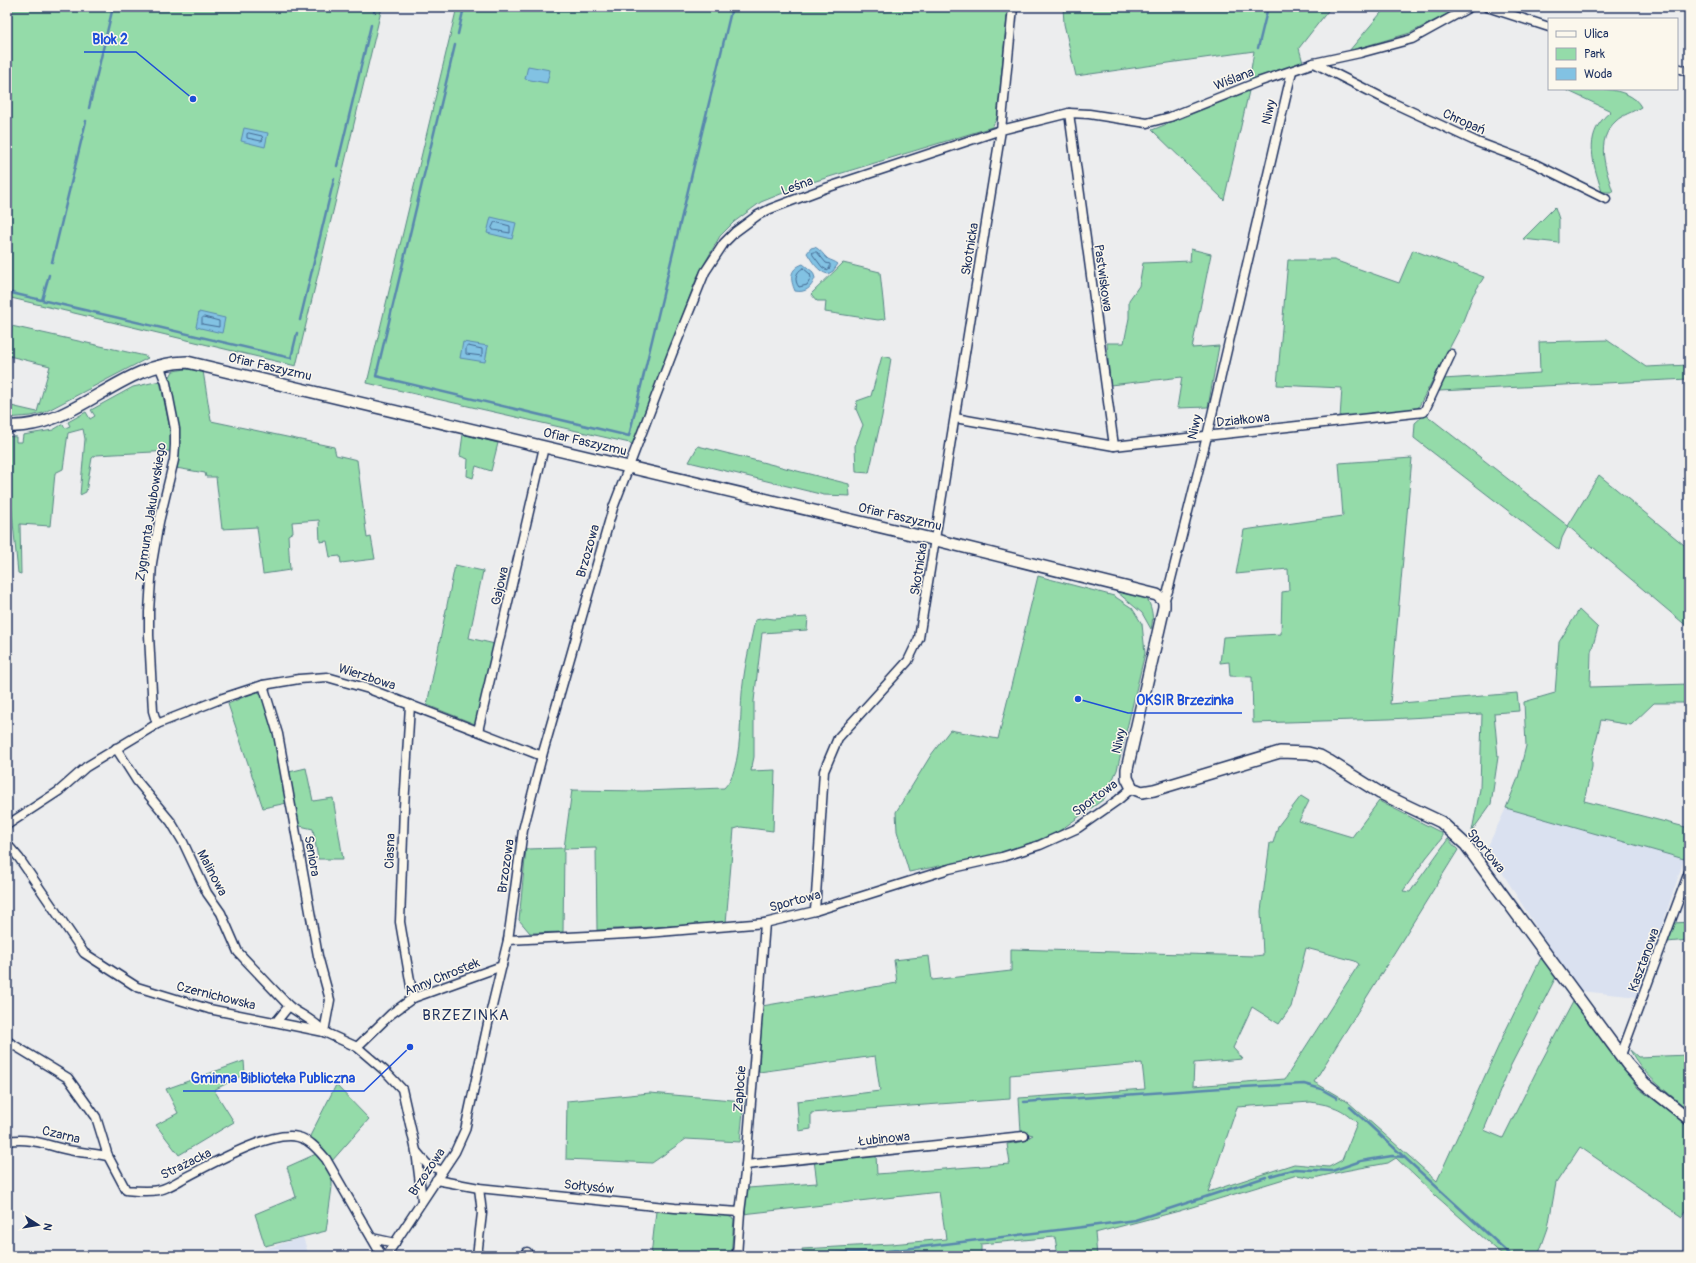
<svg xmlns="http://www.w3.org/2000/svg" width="1696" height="1263" font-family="Pangolin,sans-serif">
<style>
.built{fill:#dae1f0}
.green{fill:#94dba9;stroke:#588584;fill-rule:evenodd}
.water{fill:#82c2e3;stroke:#5987ae}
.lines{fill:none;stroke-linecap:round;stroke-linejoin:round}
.shore{stroke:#446a93;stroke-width:1}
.stream{stroke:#5987ae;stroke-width:2.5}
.street-casing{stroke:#1b2f5e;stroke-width:11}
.secondary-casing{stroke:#1b2f5e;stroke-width:14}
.street{stroke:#fbf7ec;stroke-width:8}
.secondary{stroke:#fbf7ec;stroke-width:11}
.labels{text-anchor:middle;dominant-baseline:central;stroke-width:3;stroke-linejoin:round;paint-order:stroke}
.street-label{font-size:13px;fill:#1b2f5e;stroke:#fbf7ec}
.quarter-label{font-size:15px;letter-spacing:1px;fill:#1b2f5e;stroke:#fbf7ec}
.leader{fill:none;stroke:#1d4ed8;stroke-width:1.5}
.callout-dot{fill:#1d4ed8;stroke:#fbf7ec;stroke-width:1.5}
.callout-label{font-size:14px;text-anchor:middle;font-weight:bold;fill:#1d4ed8;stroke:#fbf7ec;stroke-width:3;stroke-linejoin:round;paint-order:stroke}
</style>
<rect width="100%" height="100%" fill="#ecedee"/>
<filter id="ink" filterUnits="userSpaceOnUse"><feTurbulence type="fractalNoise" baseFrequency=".025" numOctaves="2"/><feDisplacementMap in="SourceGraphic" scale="8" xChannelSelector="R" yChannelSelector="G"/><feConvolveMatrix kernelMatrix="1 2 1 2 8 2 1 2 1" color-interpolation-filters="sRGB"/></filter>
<g filter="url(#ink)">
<g class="built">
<path d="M1506 808 1684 859 1639 997 1580 991 1541 935 1487 848Z"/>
<path d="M303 1237 309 1256H242Z"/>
</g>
<g class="green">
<path d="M7 7H382L296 366 7 297Z"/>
<path d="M457 7H1008L997 118 992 127 803 185 761 202 734 222 720 236 697 277 634 444 367 383Z"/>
<path d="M1063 7H1331L1299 48 1303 63 1249 82 1254 51 1076 76 1064 24Z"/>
<path d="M1386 7H1461L1410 33 1349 51Z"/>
<path d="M1564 89C1586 89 1629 84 1641 107 1633 112 1622 115 1616 121 1594 141 1606 169 1613 192H1602C1595 169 1584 141 1602 120 1604 117 1608 114 1611 111Z"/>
<path d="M1249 91 1224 200 1152 130Z"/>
<path d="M1555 207 1559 219V243L1523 239Z"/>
<path d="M1191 249 1211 254 1192 348 1219 346 1208 407 1177 408 1182 377 1110 385 1107 343H1124L1129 318V300L1139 286 1143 263 1190 261Z"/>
<path d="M1413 250 1484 277 1473 295 1461 326 1418 408 1410 411 1340 418 1342 388 1277 385 1288 260H1334L1399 283Z"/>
<path d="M843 263 880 272 885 319 878 320 825 312 826 301H817L811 294Z"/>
<path d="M7 325 145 356 148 358 43 413 31 416 7 418V405L37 412 50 366 9 356 7 361Z"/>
<path d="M1607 340 1646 367 1689 365V379L1439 391 1443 379 1540 373 1539 342Z"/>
<path d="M882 356 891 358 882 416 869 473 856 472 855 446 863 425 856 409 857 401 871 396Z"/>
<path d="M186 369 203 371 211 421 334 447 336 455 357 460 367 538 371 537 375 559 341 563 340 556 330 557 327 541 320 542 319 520 292 522 293 532 288 535 290 570 263 574 257 527 222 529 216 477H206L205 473 176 468 168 381 173 371Z"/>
<path d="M160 381 170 429 172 451 96 455 92 458 86 492 80 495 85 439 83 429 68 433 63 469 55 473 50 526 20 524 21 574 18 573 10 492 7 485V436L16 437V442H22L23 435 53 430 63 424 65 428 70 426 68 422 86 412 90 419 95 416 91 410 133 387Z"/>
<path d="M1425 414 1568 526 1599 475 1689 549V628L1568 526 1562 538 1559 550 1414 438 1415 423Z"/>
<path d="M463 434 498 443 491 471 476 466 473 478 467 476 468 459 460 456Z"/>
<path d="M698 446 849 484 850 496 824 495 689 462Z"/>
<path d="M1412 458 1390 704 1517 693 1519 711 1494 713 1498 757 1491 804 1472 831 1480 789 1482 714 1389 719 1253 723 1252 677 1230 676 1229 662 1220 663 1223 637 1281 634 1282 592 1289 591 1288 569 1236 574 1244 530 1343 516 1339 463Z"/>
<path d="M455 565 483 571 469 638 495 644 475 724 427 705Z"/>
<path d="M1038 576 1114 596 1132 608 1142 624 1145 653 1117 770 1104 799 1055 834 1000 854 909 872 897 831 896 812 931 755 950 730 998 739Z"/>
<path d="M1117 592 1141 596 1148 600C1152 609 1154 618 1151 629L1142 613Z"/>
<path d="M1579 610 1598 628 1591 652 1590 687 1689 684V703H1654L1631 725 1601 720 1592 758V767L1584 801 1689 828V849L1684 859 1506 808 1518 778 1526 746 1524 702 1555 693 1559 642Z"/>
<path d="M808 617 807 630 762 633 754 701V757L751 771 775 770 773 831 741 827 734 829 726 923 597 930 596 848 564 849 563 932 530 933 519 920 526 849 564 848 572 790 643 791 724 788C744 769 739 710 743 684 745 663 751 641 755 620L766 618 774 619Z"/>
<path d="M257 691 262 695 274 732 287 803 263 808 228 704Z"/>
<path d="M306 768 313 801 333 798 343 859H318L313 829 296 825 289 772Z"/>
<path d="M1301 796 1309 801 1299 821 1352 837 1379 801 1442 833V838L1426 858 1403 891 1410 892 1448 839 1458 850 1314 1082 1348 1102 1437 1181 1504 1034 1542 956 1557 975 1510 1067 1484 1130 1503 1138 1540 1064 1573 1002 1638 1088 1689 1126V1204L1682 1217 1580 1147 1556 1183 1548 1228 1538 1256H1504L1436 1196 1396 1158 1388 1163 1344 1171 1314 1178 1297 1175 1179 1211 1095 1233 1097 1256H1058L1055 1237 981 1244V1256H803L802 1249 891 1244 946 1239 939 1192 743 1214 748 1188 817 1183 814 1160 876 1155 877 1174 1010 1164 1007 1144 1021 1142 1033 1135 1021 1132 1019 1098 1145 1089 1142 1063 1010 1075V1099L811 1113V1129L799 1131 797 1101 880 1091 875 1056 759 1072 762 1006 897 983 894 960 929 956 932 980 1011 971V949L1255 956 1263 955 1261 911 1270 843H1273L1278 826ZM1306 948 1355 961 1359 964 1285 1079 1193 1086 1194 1063 1243 1059 1233 1048 1252 1007 1279 1024 1291 1007ZM1311 1102C1333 1106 1341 1107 1357 1123L1342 1160 1329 1167 1294 1164 1208 1192 1237 1107Z"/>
<path d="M1689 922V940L1667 942 1674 923Z"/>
<path d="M1630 1050 1638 1057 1689 1055V1106L1685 1107C1665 1090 1642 1074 1630 1050Z"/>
<path d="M244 1061 245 1074 214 1090 234 1122 179 1155 156 1125 178 1113 166 1089Z"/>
<path d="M336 1085 369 1119 331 1162 309 1138Z"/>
<path d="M650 1093 744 1101 740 1142 686 1139 652 1163 566 1159 567 1101Z"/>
<path d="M316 1154 332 1174V1187L326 1231 265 1246 255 1214 296 1197 287 1167Z"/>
<path d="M656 1211 728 1216 734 1219 731 1256H651Z"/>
</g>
<g class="water">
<path d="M528 66 550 70 547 83 525 79Z"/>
<path d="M244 128 268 133 265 147 241 141Z"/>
<path d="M491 217 516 223 512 239 487 233Z"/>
<path d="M815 247C821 250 823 255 828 259 832 261 834 261 838 264L833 271 828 274C818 272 812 261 807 253L811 248Z"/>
<path d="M803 264 813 272 815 278C811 288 806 293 795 291 790 279 789 269 803 264Z"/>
<path d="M199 312 225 318 222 333 196 327Z"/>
<path d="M463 342 488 346 485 362 460 358Z"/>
</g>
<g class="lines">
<g class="shore">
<path d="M249 133 262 136 263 140 261 141 247 138V134Z"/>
<path d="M495 222 510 226V233L493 230 492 228Z"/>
<path d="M813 252H817L826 263 830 264V268L827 270 822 267 813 255Z"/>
<path d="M803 268 810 274 811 278 807 285 799 287C794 281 795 272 803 268Z"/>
<path d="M204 317 219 321V327L202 324V319Z"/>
<path d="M468 346 482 349V356L466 354V348Z"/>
</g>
<g class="stream">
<path d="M374 12 375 7"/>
<path d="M458 34 464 7"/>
<path d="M455 45 376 376 629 436 732 7"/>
<path d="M1258 48 1268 7"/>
<path d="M89 108 113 7"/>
<path d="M337 166 371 25"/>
<path d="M52 262 86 121"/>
<path d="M7 292 291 358 297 333"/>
<path d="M42 300 49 275"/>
<path d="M300 320 334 179"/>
<path d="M1024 1102 1222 1088 1304 1084 1321 1089 1337 1098"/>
<path d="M1350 1107 1404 1157"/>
<path d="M1270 1176 1295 1169 1332 1171 1361 1161 1392 1156 1404 1157 1512 1256"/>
<path d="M809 1254 888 1251 1083 1227 1135 1220 1266 1177"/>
</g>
<defs>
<g id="street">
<path d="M1487 7 1549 27"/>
<path d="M1314 63 1393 103 1477 142 1533 163 1606 199"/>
<path d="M1677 68 1689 72"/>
<path d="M1069 113 1114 446"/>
<path d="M955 418 1114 446 1424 412 1451 354"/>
<path d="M1164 601 1168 591 1207 436 1292 71"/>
<path d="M263 685 278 734 318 956 330 1000 324 1032"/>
<path d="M410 705 404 807 400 922 413 998"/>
<path d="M157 724 153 711 149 635V612L152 563 159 522 174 460 175 445V429L166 383 159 365"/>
<path d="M478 731 544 447"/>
<path d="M116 748 137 781 171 822 183 842 207 893 221 913 238 952 289 1006 276 1022"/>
<path d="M7 825 59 791 86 767 157 724 223 698 263 685 299 679 327 677 369 689 542 756"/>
<path d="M7 844 19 858 84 953 137 987 209 1009 324 1032 357 1047 385 1071 402 1089 416 1151 422 1200"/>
<path d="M815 911 824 771 838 738 908 661 919 638 1001 130 1069 113 1089 114 1147 123 1170 117 1258 82 1314 63 1360 53 1412 39 1470 7"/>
<path d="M508 940 647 933 765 923 815 911 949 869 1002 857 1040 845 1078 828 1118 800 1132 788"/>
<path d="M289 1006C299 1014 317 1022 324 1032"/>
<path d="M7 1041 68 1078 96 1117 108 1156 126 1190C138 1191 148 1192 159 1190 168 1188 177 1182 184 1178 210 1165 270 1130 298 1137 310 1140 318 1150 326 1159L382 1256"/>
<path d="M357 1047 391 1014 413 998 502 966"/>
<path d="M1621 1055 1689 872"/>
<path d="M7 1141C36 1137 48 1147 74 1151 85 1153 97 1154 108 1156"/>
<path d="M416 1151 427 1164 442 1171"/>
<path d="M746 1165 1024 1136"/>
<path d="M436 1180 479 1188 675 1208 740 1212"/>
<path d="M372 1238 395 1243"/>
<path d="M386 1256 455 1152 465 1130 489 1019 508 940 523 830 542 756 613 508 672 354 705 272 724 243 735 232 758 215 770 209 823 189 1001 130 1013 7"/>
<path d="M477 1256 482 1213 479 1188"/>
<path d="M527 1256V1252"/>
<path d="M737 1256 740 1212 746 1165 765 923"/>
</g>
<path id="secondary" d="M7 426C75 430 118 363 187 362L936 540 1157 595 1164 601V607L1127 769V778L1132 788 1142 792 1154 790 1280 752 1308 753 1320 756 1329 761 1380 793 1441 822 1466 845 1627 1064 1644 1083 1689 1119"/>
</defs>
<use href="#street" class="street-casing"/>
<use href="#secondary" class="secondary-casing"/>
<use href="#street" class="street"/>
<use href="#secondary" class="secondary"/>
</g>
</g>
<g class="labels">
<g class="street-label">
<text transform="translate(1234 79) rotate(-21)">Wiślana</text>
<text transform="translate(1269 112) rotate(-77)">Niwy</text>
<text transform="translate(1464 122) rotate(24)">Chropań</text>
<text transform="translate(797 186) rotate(-20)">Leśna</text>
<text transform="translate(970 249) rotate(-81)">Skotnicka</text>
<text transform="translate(1103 278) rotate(82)">Pastwiskowa</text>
<text transform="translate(270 367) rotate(13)">Ofiar Faszyzmu</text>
<text transform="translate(1243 420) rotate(-6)">Działkowa</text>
<text transform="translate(1195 427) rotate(-77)">Niwy</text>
<text transform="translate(585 442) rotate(13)">Ofiar Faszyzmu</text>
<text transform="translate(151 512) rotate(-81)">Zygmunta Jakubowskiego</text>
<text transform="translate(900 517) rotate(13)">Ofiar Faszyzmu</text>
<text transform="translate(588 551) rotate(-74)">Brzozowa</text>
<text transform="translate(919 569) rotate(-81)">Skotnicka</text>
<text transform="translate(500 586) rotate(-77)">Gajowa</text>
<text transform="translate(367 677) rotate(18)">Wierzbowa</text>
<text transform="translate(1119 741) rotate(-77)">Niwy</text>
<text transform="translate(1095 798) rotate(-36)">Sportowa</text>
<text transform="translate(390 851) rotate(-88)">Ciasna</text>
<text transform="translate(1486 851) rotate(51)">Sportowa</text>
<text transform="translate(312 856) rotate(80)">Seniora</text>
<text transform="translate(506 866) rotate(-82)">Brzozowa</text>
<text transform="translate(212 873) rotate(62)">Malinowa</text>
<text transform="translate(795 901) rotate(-15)">Sportowa</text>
<text transform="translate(1644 960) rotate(-70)">Kasztanowa</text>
<text transform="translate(442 977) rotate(-22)">Anny Chrostek</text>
<text transform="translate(216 996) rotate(14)">Czernichowska</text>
<text transform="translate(740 1089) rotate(-86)">Zapłocie</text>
<text transform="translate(61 1135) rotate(14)">Czarna</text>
<text transform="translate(884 1139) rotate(-6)">Łubinowa</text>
<text transform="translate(186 1164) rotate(-26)">Strażacka</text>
<text transform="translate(427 1172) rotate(-56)">Brzozowa</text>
<text transform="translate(589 1187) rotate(6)">Sołtysów</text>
</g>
<g class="quarter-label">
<text x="466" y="1015">BRZEZINKA</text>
</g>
</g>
<path class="leader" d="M193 99L136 52H84M1078 699L1128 713H1242M410 1047L364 1091H183"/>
<g class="callout-dot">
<circle cx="193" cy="99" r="4"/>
<circle cx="1078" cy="699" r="4"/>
<circle cx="410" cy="1047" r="4"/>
</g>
<g class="callout-label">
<text x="110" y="44">Blok 2</text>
<text x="1185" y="705">OKSIR Brzezinka</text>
<text x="273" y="1083">Gminna Biblioteka Publiczna</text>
</g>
<rect width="1696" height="1263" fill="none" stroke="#fbf7ec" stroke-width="24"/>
<rect x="12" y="12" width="1672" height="1239" fill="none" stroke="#1b2f5e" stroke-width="1.5" filter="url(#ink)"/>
<rect x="1548" y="18" width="130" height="72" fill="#fbf7ec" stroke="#a1a7b3"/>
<rect x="1556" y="31" width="20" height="6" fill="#fbf7ec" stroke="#a1a7b3"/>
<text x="1584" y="38" font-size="12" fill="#1b2f5e">Ulica</text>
<rect x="1556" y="48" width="20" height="12" fill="#94dba9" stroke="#a1a7b3"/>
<text x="1584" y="58" font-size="12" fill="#1b2f5e">Park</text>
<rect x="1556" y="68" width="20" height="12" fill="#82c2e3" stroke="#a1a7b3"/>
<text x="1584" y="78" font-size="12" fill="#1b2f5e">Woda</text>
<g transform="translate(38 1225) rotate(102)" stroke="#fbf7ec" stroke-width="3" paint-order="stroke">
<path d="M0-3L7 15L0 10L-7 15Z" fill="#1b2f5e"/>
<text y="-6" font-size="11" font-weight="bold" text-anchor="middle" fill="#1b2f5e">N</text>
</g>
</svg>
